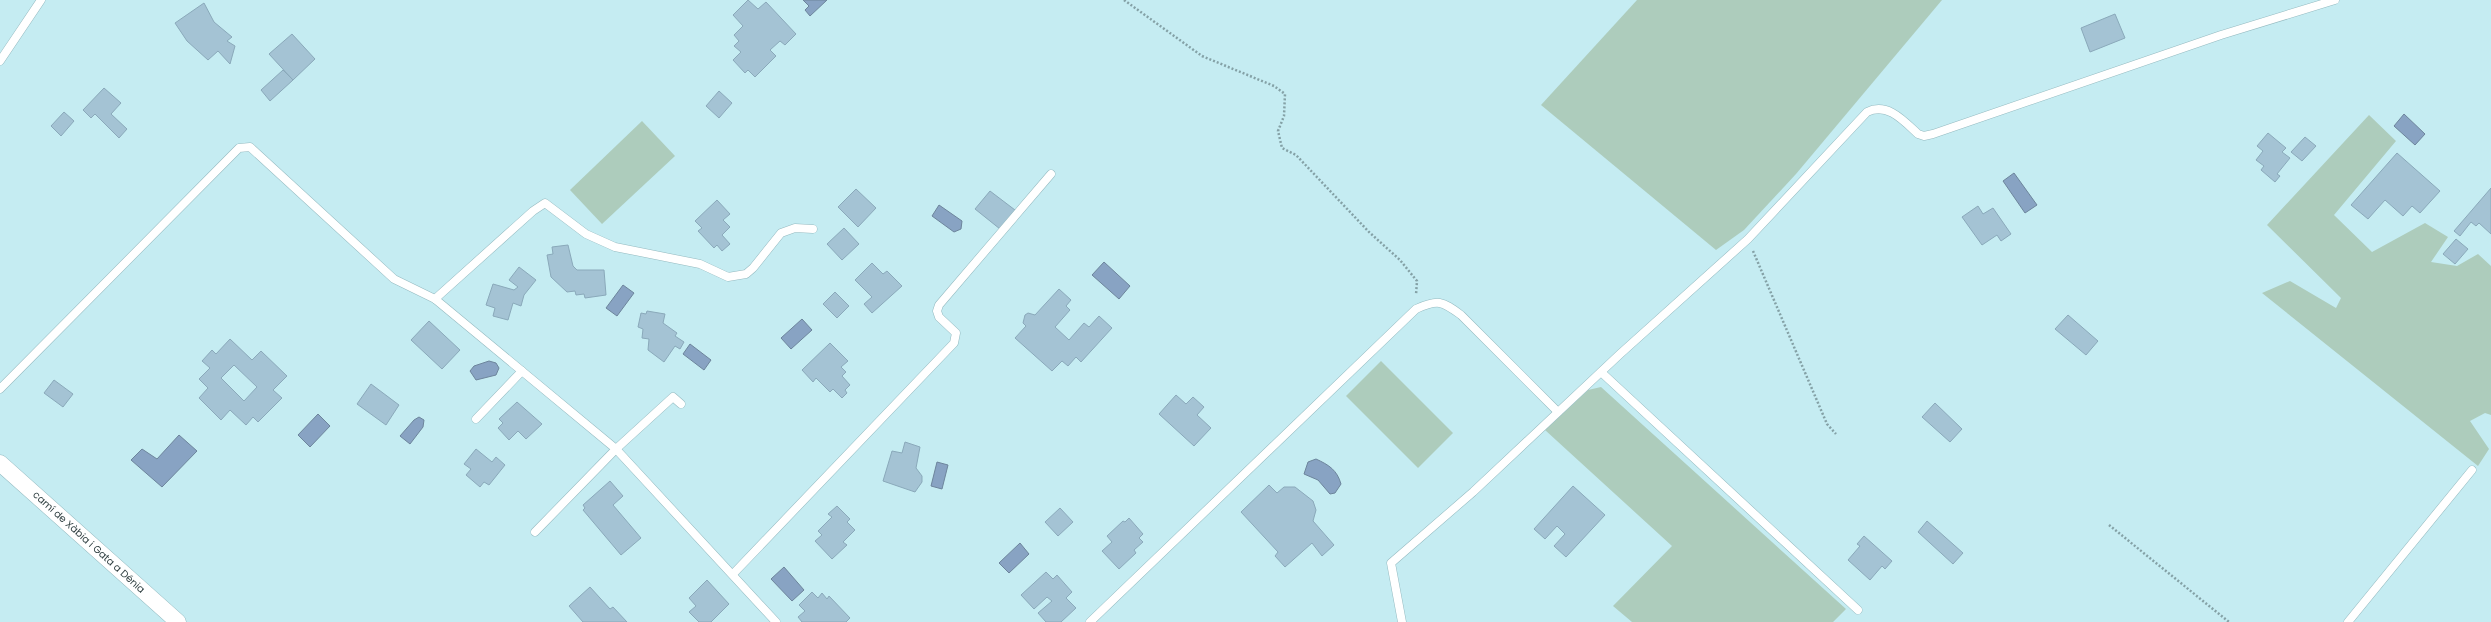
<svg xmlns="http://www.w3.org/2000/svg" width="2491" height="622" font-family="Poppins,sans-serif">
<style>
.green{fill:#adccbc}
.water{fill:#88a3c3;stroke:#6d859c}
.building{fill:#a4c3d4;stroke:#8aa9ba;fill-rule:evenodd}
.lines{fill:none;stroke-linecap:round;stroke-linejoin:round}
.lane-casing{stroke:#94bac0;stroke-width:9}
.street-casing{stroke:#94bac0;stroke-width:17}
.path{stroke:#84a1a6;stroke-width:2.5;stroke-dasharray:2 2;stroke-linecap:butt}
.lane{stroke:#fff;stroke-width:8}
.street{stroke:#fff;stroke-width:16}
.labels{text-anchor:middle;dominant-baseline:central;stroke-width:4;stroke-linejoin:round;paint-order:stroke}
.street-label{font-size:10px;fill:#2f3f41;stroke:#fff}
</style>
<rect width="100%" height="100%" fill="#c5ecf2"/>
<g class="green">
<path d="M1637 0H1942L1796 174 1744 230 1716 250 1541 105Z"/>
<path d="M2369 115 2396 141 2334 215 2372 252 2425 223 2448 237 2431 262 2457 266 2478 254 2491 266V415L2485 413 2470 421 2489 449 2478 466 2262 293 2290 281 2336 308 2341 298 2267 225Z"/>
<path d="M642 121 675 156 602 224 570 190Z"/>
<path d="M1381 361 1453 433 1418 468 1346 396Z"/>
<path d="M1601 387 1846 609 1833 622H1632L1613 606 1672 546 1545 430 1588 390Z"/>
</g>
<g class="water">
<path d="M803 0H827L810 16 805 10 809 6Z"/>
<path d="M2404 114 2425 134 2415 145 2394 126Z"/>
<path d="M2014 173 2037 205 2025 213 2003 181Z"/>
<path d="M939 205 962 221 961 229 954 232 932 216Z"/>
<path d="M1104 262 1130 286 1119 299 1092 275Z"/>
<path d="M623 285 634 293 617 316 606 308Z"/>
<path d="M802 319 812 330 791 349 781 338Z"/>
<path d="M690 344 711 360 704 370 683 354Z"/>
<path d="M489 361 496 363 499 368 496 375 476 380 470 371 474 366Z"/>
<path d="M318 414 330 426 310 447 298 435Z"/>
<path d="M419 417 424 420 423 427 410 444 400 436 414 420Z"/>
<path d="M179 435 197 451 162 487 131 460 142 449 157 459Z"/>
<path d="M1316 459C1329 465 1337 470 1341 484L1335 493 1330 494 1318 480 1304 474 1308 462Z"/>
<path d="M937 462 948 465 942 489 931 486Z"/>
<path d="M1020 543 1029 554 1009 573 999 563Z"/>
<path d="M784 567 804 590 792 601 771 579Z"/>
</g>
<g class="building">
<path d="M748 0 758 9 766 2 796 34 785 45 780 41 770 50 776 56 755 77 748 70 745 73 733 60 741 52 734 46 739 41 734 35 743 26 733 15Z"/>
<path d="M204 3 214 22 232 37 227 41 235 46 230 64 218 51 208 60 187 41 175 23Z"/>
<path d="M2115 14 2125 38 2090 52 2081 28Z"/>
<path d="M292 34 315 59 293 80 269 54Z"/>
<path d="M283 70 293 80 270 101 261 90Z"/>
<path d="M104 88 121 103 111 114 127 129 119 138 95 114 91 118 83 110Z"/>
<path d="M719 91 732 103 719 118 706 106Z"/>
<path d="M64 112 74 121 61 136 51 126Z"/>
<path d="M2268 133 2286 148 2282 152 2290 158 2277 174 2280 176 2275 182 2261 170 2264 166 2256 160 2263 151 2257 146Z"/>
<path d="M2305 137 2316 146 2302 161 2291 152Z"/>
<path d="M2397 153 2440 191 2420 213 2412 206 2403 216 2385 200 2368 219 2351 205Z"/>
<path d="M2491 188V234L2479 223 2476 226 2471 222 2460 236 2454 231Z"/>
<path d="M856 189 876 208 858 227 838 207Z"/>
<path d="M990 191 1015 210 1000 229 975 209Z"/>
<path d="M717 200 730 214 723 220 730 227 722 235 730 244 722 251 717 245 714 248 698 231 702 228 695 221Z"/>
<path d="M1978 206 1983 214 1993 208 2011 234 2001 241 1997 235 1982 245 1962 217Z"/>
<path d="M844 228 859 244 842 260 827 244Z"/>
<path d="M2456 239 2468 249 2455 264 2443 254Z"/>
<path d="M568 245 573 266 577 270H604L606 295 585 298 584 294 576 295 575 291 567 292 551 277 547 255 553 254 552 247Z"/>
<path d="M872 263 883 274 887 271 902 286 872 313 864 304 872 297 855 280Z"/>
<path d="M519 267 536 280 524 295 521 306 513 303 508 320 493 316 495 308 486 305 493 284 514 290 518 287 509 280Z"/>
<path d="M1059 289 1071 300 1066 306 1070 310 1055 327 1069 340 1084 323 1089 327 1099 316 1112 328 1081 362 1076 357 1068 366 1062 361 1052 371 1015 338 1026 326 1023 323 1025 315 1028 313 1035 315Z"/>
<path d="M835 292 849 306 837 318 823 304Z"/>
<path d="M647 311 665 314 663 323 677 333 675 336 684 342 680 349 675 346 664 362 648 350 649 339 642 338 643 329 638 327 641 313 646 314Z"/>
<path d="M2068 315 2098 341 2086 355 2055 329Z"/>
<path d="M429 321 460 350 442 369 411 340Z"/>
<path d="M230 339 252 360 261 351 287 376 273 390 282 398 258 422 253 417 246 425 230 410 221 420 199 398 208 388 199 379 210 368 202 361 212 350 216 354ZM234 365 257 387 244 401 221 378Z"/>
<path d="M830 343 848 361 841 367 846 372 842 376 850 385 845 390 847 393 842 398 833 389 830 392 816 378 813 382 802 370Z"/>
<path d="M54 380 73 394 63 407 44 393Z"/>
<path d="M371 384 399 405 386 425 357 404Z"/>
<path d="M1176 395 1186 404 1193 397 1204 407 1197 415 1211 428 1194 446 1159 414Z"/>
<path d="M517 402 542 424 526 439 518 431 509 440 498 428 503 423 499 419Z"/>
<path d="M1935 403 1962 429 1950 442 1922 417Z"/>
<path d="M905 442 920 447 916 468 922 476V482L915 492 883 481 892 451 902 453Z"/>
<path d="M476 449 492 462 496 457 505 465 489 485 484 482 480 487 466 475 471 469 464 464Z"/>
<path d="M610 481 623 496 613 505 641 538 621 555 583 510 585 508 583 505Z"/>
<path d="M1269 485 1277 493 1284 487H1295L1313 501 1316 510 1313 521 1334 545 1322 556 1312 543 1285 567 1275 556 1278 552 1241 512Z"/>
<path d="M1573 486 1605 515 1566 557 1554 546 1565 534 1557 526 1545 539 1534 529Z"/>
<path d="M837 506 850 519 847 522 855 530 843 542 847 545 832 559 815 541 822 535 818 531 832 517 828 514Z"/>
<path d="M1060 508 1073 522 1058 536 1045 522Z"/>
<path d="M1129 518 1143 534 1139 538 1143 542 1134 550 1136 553 1119 569 1102 551 1112 542 1107 536 1123 521 1125 522Z"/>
<path d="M1927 521 1963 553 1953 564 1918 532Z"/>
<path d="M1864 536 1892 561 1885 569 1882 566 1870 580 1848 560 1860 546 1857 544Z"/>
<path d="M1046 572 1053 579 1057 575 1072 592 1066 598 1076 608 1061 622H1046L1038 613 1052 601 1047 597 1034 609 1021 595Z"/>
<path d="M707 580 729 604 711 622H699L689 612 696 606 689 598Z"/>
<path d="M590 587 610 609 613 607 627 622H583L569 606Z"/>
<path d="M812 592 818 598 822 593 827 599 829 596 850 618 846 622H802L798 617 805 611 799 605Z"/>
</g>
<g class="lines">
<defs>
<g id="lane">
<path d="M0 61 41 0"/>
<path d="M435 299 533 211 545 203 586 234 615 247 700 264 728 277 746 274 753 268 781 233 795 228 813 229"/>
<path d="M1601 372 1858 610"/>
<path d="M0 389 239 148 250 147 394 279 435 299 616 449 776 622"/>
<path d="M476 419 522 371"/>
<path d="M535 532 616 449 673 397 681 404"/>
<path d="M733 574 954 343 956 333 939 317 937 311 939 305 1051 174"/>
<path d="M1090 622 1416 309C1438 299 1442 301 1461 315L1558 412"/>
<path d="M1402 622 1391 563 1473 492 1620 354 1748 239 1867 112C1887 102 1903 120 1918 134L1924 136 1933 134 2221 35 2335 0"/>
<path d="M2348 622 2472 470"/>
</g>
<path id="street" d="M0 463 178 622"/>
</defs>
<use href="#lane" class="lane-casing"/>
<use href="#street" class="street-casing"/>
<g class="path">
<path d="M1124 0 1202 56 1274 86 1285 94 1284 116 1278 131 1282 148 1296 155 1369 232 1400 260 1417 281 1416 295"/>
<path d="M1753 251 1827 424 1836 434"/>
<path d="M2109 525 2229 622"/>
</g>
<use href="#lane" class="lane"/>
<use href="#street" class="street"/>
</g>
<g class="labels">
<g class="street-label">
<text transform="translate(89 542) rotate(42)">camí de Xàbia i Gata a Dénia</text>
</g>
</g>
</svg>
